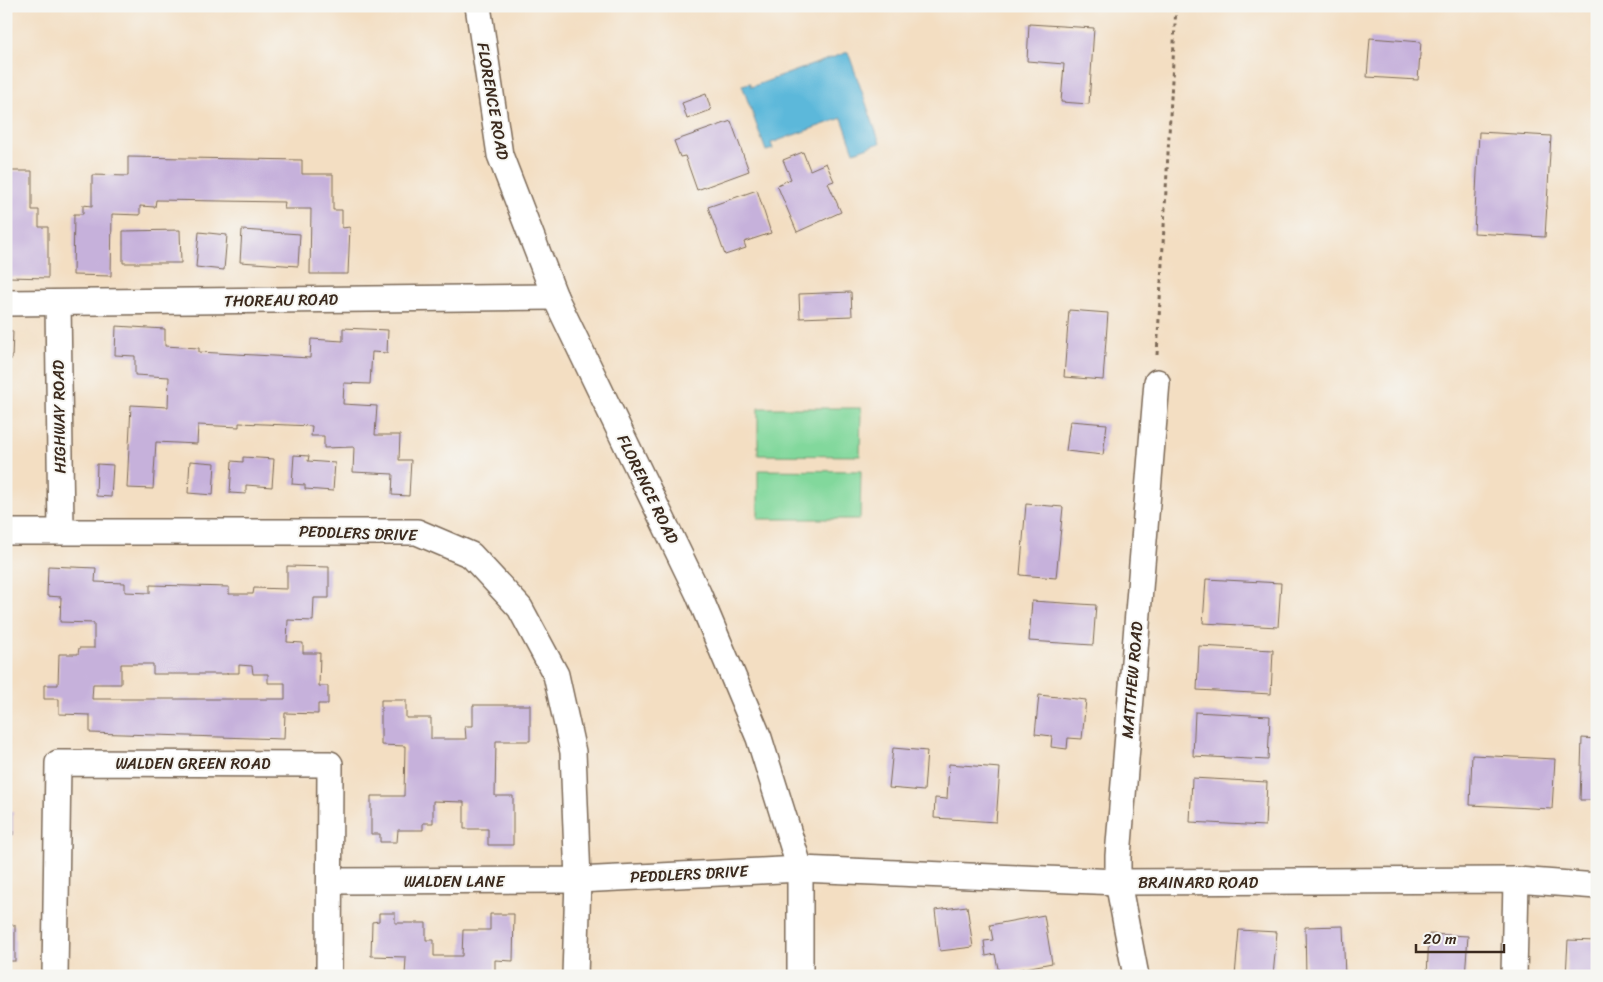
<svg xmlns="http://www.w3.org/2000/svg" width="1603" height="982" font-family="Sriracha,sans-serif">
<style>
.green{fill:#82d89c;stroke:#5e815d}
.water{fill:#5cb8da;stroke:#4c717c}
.building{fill:#c6b1db;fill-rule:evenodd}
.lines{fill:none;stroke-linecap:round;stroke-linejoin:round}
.street-casing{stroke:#7b6957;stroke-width:28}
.path{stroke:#7b6957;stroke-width:3;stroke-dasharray:4 4;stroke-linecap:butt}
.street{stroke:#fff;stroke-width:25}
.labels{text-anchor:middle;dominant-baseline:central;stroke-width:4;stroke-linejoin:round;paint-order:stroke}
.street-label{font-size:16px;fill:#3b2a1e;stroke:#f6f6f2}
</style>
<rect width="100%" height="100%" fill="#f6f6f2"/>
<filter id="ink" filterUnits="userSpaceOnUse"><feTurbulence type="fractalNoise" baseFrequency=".02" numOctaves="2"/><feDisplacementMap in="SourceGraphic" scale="10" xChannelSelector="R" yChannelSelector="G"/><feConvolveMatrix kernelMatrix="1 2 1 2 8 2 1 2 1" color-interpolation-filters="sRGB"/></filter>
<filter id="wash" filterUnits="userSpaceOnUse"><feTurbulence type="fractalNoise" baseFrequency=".0096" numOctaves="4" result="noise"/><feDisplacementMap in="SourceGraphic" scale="20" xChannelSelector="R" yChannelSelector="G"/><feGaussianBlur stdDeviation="1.12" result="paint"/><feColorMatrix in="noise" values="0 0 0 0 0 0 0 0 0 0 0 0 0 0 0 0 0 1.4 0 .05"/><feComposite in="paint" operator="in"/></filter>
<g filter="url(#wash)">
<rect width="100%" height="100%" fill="#f3dec2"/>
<g class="green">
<path d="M758 408H861L860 456 758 455Z"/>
<path d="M758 470 861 471 860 519H758Z"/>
</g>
<path class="water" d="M848 52 880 143 854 152 842 118 771 143 773 149 766 151 742 85 750 83 751 87Z"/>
<g id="blocks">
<g class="building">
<path d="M1029 24 1094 28 1089 104 1061 102 1064 64 1027 61Z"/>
<path d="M1370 38 1421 42 1418 80 1367 77Z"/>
<path d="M706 94 711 110 687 119 682 103Z"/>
<path d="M731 121 749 171 697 190 685 156 680 157 674 141Z"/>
<path d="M1479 132 1551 136 1545 237 1474 233Z"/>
<path d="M803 152 810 170 826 163 834 181 828 183 841 212 797 232 777 185 791 179 783 160Z"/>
<path d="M128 157 302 160V174H333V210H342V228L350 227 348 274H310L311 209H284L285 202 156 200 155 207 140 206V215L112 214 111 276 73 275 74 214H83V205L92 206V175L128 176Z"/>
<path d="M6 171H32V210H39V227H48V278L8 277Z"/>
<path d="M757 190 771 233 744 242 746 248 725 255 708 207Z"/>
<path d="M180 230 181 263H123V231Z"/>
<path d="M242 230 300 234 298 266 240 262Z"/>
<path d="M199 232 227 235 224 270 196 267Z"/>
<path d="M851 292 852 316 800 318 799 294Z"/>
<path d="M1069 310 1108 313 1103 380 1064 377Z"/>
<path d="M116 326 165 329V346L199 348V352L310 358 311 339 343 341V328L388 330 387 353 372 352 370 384 344 383 343 404 377 406 375 435H400L399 460H411L409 496 392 495 393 474 353 472 354 447 324 448V436H311L312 426 239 423V427L198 425 197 444 156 442 153 489 127 488 131 405 168 407 169 377 135 375V356L115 355Z"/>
<path d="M6 331H13L12 359H6Z"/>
<path d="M1070 421 1107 424 1103 455 1066 451Z"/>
<path d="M294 455 309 456 308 461 335 463 333 491 305 489V485L292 484Z"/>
<path d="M243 457 274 459 272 487 246 485V494L230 493 232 461 243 462Z"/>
<path d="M190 461 215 463 213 495 188 493Z"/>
<path d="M97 464 113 465 111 497 96 496Z"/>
<path d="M1026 504 1063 507 1056 578 1020 575Z"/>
<path d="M48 566 96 568 95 582 125 583V592L150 593V585L229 587V594H253L254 588 287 589V566L329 567V598H314L313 621 288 620 287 642 303 643V653H320L319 686H328V704H318V714L285 713 284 739 90 733V715L59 714V699H44V685H58L59 654H78L79 648H94V623L60 622 61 597 47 596ZM121 664H153V674H227V673H239V665L252 666 253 674H268V683H285V699H92L93 684H121Z"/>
<path d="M1206 579 1281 583 1278 627 1203 623Z"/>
<path d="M1032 601 1096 605 1093 645 1029 641Z"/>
<path d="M1199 646 1273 650 1271 694 1197 690Z"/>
<path d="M1039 695 1086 700 1082 739 1068 738 1067 749 1051 747 1052 736 1035 734Z"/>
<path d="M381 700H406V718H431V739H466L465 726H473V705H530V741H496L495 796H513V845H488V829H464V802L433 801V823H423V830H398L397 842H380V834H371V796H404L405 746 381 745Z"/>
<path d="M1195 712 1270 716 1268 760 1193 756Z"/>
<path d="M1582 738 1597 739V800H1580Z"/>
<path d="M893 748 927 751 924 791 889 788Z"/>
<path d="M1472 755 1555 759 1552 809 1470 805Z"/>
<path d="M949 764 1000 768 996 822 934 818 935 798 947 799Z"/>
<path d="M1192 778 1267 782 1265 826 1190 822Z"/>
<path d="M6 805H9V811H13V835L6 834Z"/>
<path d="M967 906 973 947 940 951 935 910Z"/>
<path d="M379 913H395V923H426V940H434V956H462L463 930H490V914H514L513 961 495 960V976H405L406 957 371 956 372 922 379 921Z"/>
<path d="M1044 915 1052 963 999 973 995 954 986 956 984 941 993 940 990 925Z"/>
<rect x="6" y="925" width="9" height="36"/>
<path d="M1343 926 1345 976H1306L1305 927Z"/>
<path d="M1239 930 1277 932 1273 976H1235Z"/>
<path d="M1429 934 1468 936 1465 976H1427Z"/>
<path d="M1568 940 1597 941V976H1566Z"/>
</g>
</g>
</g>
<g filter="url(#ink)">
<use href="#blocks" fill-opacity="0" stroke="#7b6957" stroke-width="1"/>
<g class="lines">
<defs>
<g id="street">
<path d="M478 6 500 155 555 297 698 593 759 738 800 869V976"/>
<path d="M6 303 555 297"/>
<path d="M58 303 61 531"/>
<path d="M6 532H417L471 555 520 608 556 675 573 752 578 880 575 976"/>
<path d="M330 881 578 880 800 869 1118 882 1516 880 1597 886"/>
<path d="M55 976 58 763 330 764 329 976"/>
<path d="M1136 976 1118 882V856L1157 382"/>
<path d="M1514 976 1516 880"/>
</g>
</defs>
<use href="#street" class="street-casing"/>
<path class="path" d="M1157 355 1176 6"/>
<use href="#street" class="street"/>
</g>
</g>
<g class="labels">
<g class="street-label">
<text transform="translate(493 101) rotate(80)">FLORENCE ROAD</text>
<text transform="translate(281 300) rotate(-1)">THOREAU ROAD</text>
<text transform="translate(59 417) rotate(-91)">HIGHWAY ROAD</text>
<text transform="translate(648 489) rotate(64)">FLORENCE ROAD</text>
<text transform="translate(358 533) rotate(2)">PEDDLERS DRIVE</text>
<text transform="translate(1132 680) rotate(-85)">MATTHEW ROAD</text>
<text x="193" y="763">WALDEN GREEN ROAD</text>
<text transform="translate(689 874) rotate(-3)">PEDDLERS DRIVE</text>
<text x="454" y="881">WALDEN LANE</text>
<text x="1198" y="882">BRAINARD ROAD</text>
</g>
</g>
<rect width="1603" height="982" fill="none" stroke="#f6f6f2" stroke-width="25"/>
<path d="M1416 944v8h88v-8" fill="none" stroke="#3b2a1e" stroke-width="2.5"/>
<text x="1423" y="944" font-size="15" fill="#3b2a1e" stroke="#f6f6f2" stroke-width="4" paint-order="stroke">20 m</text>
</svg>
